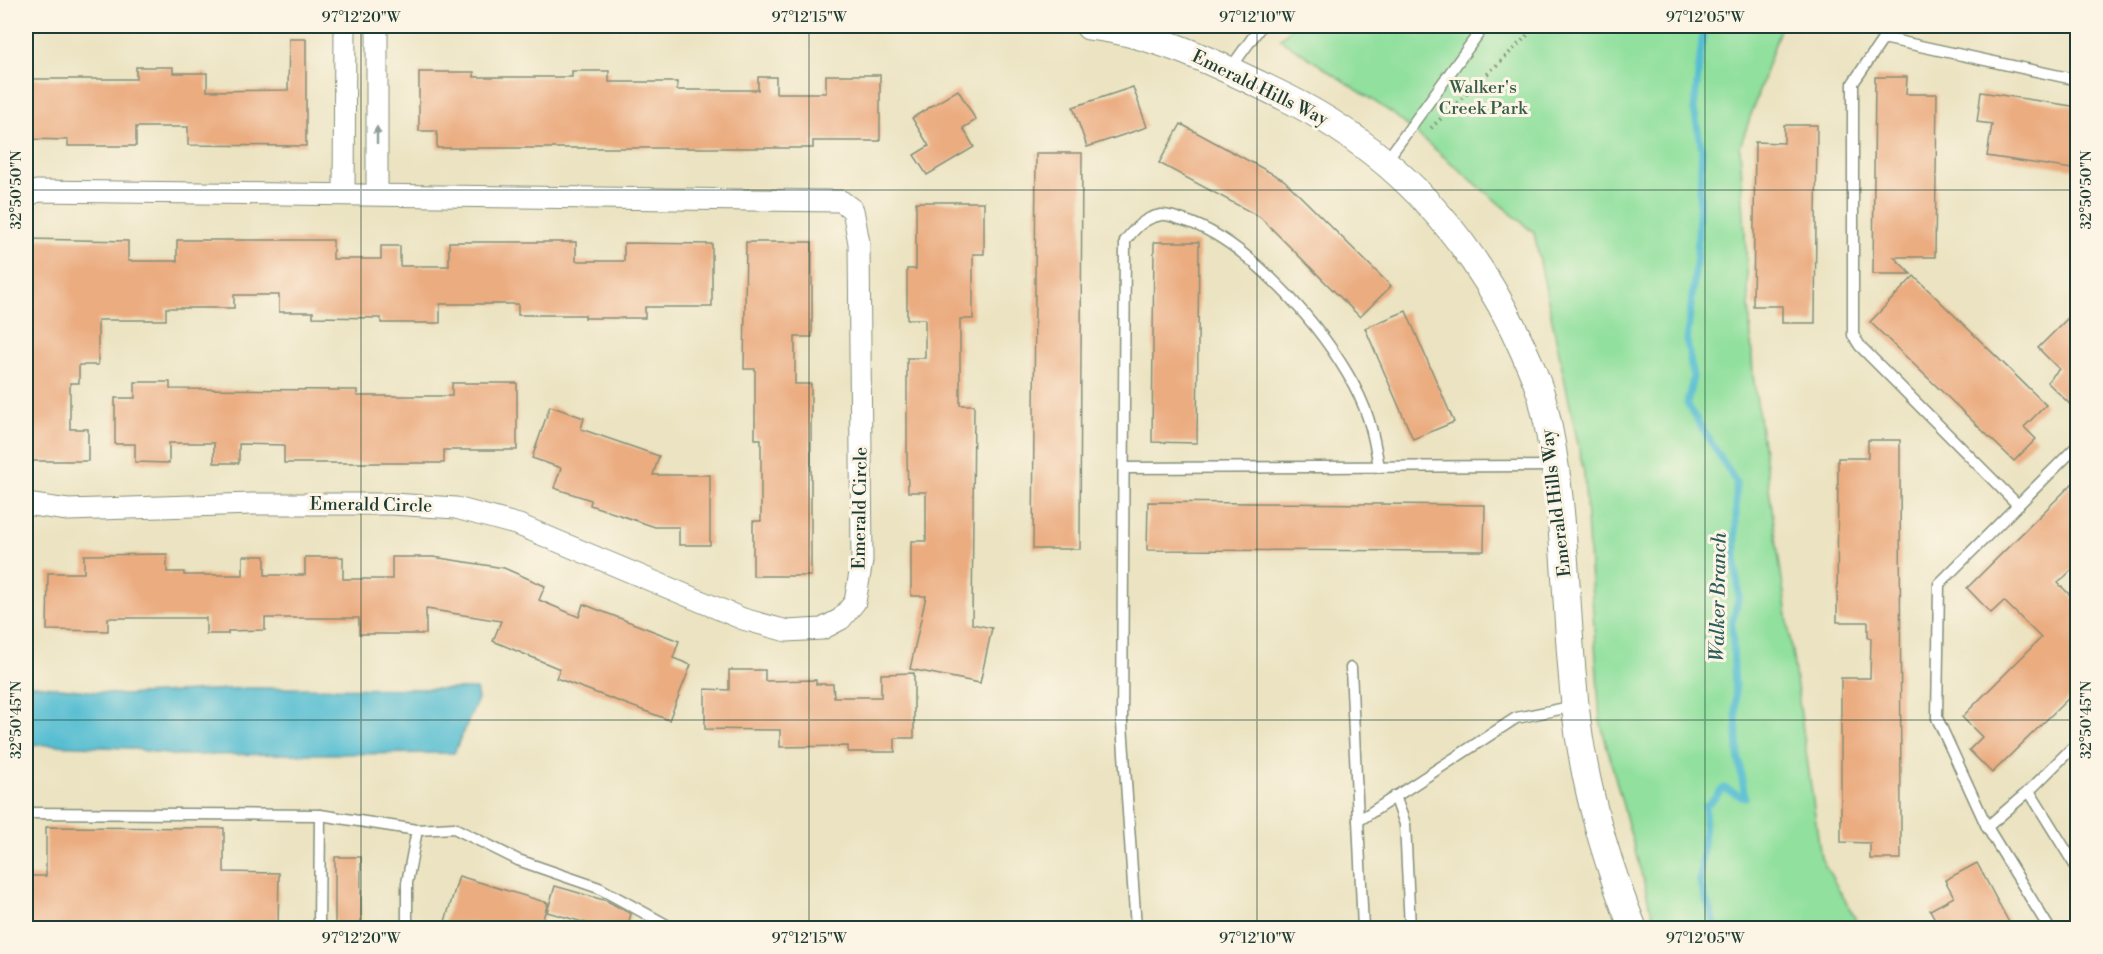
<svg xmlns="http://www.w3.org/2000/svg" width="2103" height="954" font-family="'Libre Bodoni',serif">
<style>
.green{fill:#91e09e;stroke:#588e69;stroke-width:1.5}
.water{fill:#55bdd2;stroke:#3a7d83;stroke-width:1.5}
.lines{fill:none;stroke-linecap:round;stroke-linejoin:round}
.stream{stroke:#55bdd2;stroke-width:7}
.building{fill:#ebac80}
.service-casing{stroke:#85907a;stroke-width:13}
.minor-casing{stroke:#85907a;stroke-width:23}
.tertiary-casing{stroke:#85907a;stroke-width:29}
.path{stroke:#85907a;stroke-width:4;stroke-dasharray:1.5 4.5;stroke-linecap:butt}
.service{stroke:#fff;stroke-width:10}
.minor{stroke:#fff;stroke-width:21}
.tertiary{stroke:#fff;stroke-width:27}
.oneway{fill:#8f9e9a}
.ticks{fill:none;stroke:#1f3d34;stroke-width:1.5;stroke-opacity:0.45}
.labels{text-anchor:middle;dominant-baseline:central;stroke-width:6;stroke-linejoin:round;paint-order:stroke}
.park-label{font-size:18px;fill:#365e49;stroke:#fcf5e5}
.street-label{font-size:18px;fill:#1f3d34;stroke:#fcf5e5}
.water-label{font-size:20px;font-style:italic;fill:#2c5d5c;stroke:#fcf5e5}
.neatline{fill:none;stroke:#1f3d34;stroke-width:2}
.ticks-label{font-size:15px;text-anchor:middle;fill:#1f3d34}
</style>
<rect width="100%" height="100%" fill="#fcf5e5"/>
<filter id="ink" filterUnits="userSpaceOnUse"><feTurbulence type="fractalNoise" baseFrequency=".0167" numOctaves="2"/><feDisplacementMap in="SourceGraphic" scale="12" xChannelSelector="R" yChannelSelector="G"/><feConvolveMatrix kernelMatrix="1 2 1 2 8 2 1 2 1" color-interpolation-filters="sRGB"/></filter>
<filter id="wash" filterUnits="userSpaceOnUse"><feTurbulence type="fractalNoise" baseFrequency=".008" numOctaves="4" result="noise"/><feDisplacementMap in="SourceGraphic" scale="24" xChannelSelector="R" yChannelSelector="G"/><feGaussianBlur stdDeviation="1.35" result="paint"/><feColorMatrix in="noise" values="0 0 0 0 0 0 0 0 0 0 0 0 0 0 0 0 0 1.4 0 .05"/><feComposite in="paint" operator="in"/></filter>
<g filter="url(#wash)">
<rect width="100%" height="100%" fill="#ebe3c1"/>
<path class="green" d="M1293 26H1781L1740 147 1753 374 1821 858 1861 928H1656L1600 721 1584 473 1534 233 1392 113 1280 39Z"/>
<path class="water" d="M26 684 124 695 248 688 476 689 478 699 454 753 172 755 128 748 26 744Z"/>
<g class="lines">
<path class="stream" d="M1697 26 1703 32 1694 110 1702 149 1697 254 1687 341 1693 377 1687 404 1736 482V569L1739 596 1732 623 1738 754 1745 798 1724 788 1706 806 1700 883 1716 928"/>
</g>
<g id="blocks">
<g class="building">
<path d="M289 39H306V146L188 145V127H136V146H68V140L26 139V79H136V67H173V73H207V91L288 90Z"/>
<path d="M572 71H609V82H677V90H758V77H776V93H826V75H880V141H813V148H437V131H419V72H474V77H572Z"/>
<path d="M1875 77H1907L1906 94H1937L1935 257H1894L1911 274H1873Z"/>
<path d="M1133 87 1147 127 1087 147 1073 107Z"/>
<path d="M958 90 976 120 963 128 974 147 927 175 914 155 929 146 912 118Z"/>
<path d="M1981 92 2078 107V170L1987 156 1992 124 1977 122Z"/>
<path d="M1181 124 1284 180 1391 286 1360 317 1260 217 1159 163Z"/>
<path d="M1784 125H1817L1815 323H1782V306H1753L1755 142 1784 143Z"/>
<path d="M1036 153H1082L1080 549H1033Z"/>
<path d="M916 202H984V254H973V319H960V405H974L972 624 992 628 980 683 910 669 926 596H911V541H926V492H908L907 457V358H925V319H907V269H916Z"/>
<path d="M27 239 128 241V261H177V240H333V259H381V246H400V266H449V242H576V261H624V243L712 244V307H645V318H585V315H518V304H440V323H381V318L313 317V312H279V295H234V308H166V320H98V365H79V383H70V429H88V461H27Z"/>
<path d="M746 242H812V337H795V384H811V576H753V521H761V439H755V369H744Z"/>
<path d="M1154 242H1199L1197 443 1152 442Z"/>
<path d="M1914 276 2046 405 2024 427 2036 439 2014 461 1870 322Z"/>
<path d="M2078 308V412L2047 382 2059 369 2038 348Z"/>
<path d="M1406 311 1454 422 1413 439 1365 328Z"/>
<path d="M135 382H170V389L357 390V396H452V383H517V450H444V463H284V445L239 444V463H214V443H169V463L135 462V444H115V398H135Z"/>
<path d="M550 406 584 418 581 429 659 456 653 475H710V545H679V527H655L590 505 591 500 554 488 561 468 532 458Z"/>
<path d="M1868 440H1900L1901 859H1870V843L1841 842V678H1870L1871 638H1868V622H1837L1838 458H1868Z"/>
<path d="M2078 478V564L2058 583 2078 603V689L1992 773 1969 750 1982 737 1962 717 2041 638 2004 601 1991 613 1967 588Z"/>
<path d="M1148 502 1485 505 1484 551 1147 550Z"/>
<path d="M167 554V572H184V575H243V556H265V575H305V557H343V579H392V557H433L504 568 545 586 539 600 579 617 583 604 679 641 673 658 691 665 669 720 556 678 560 669 493 641 501 621 426 609V634H359V618H265V630L228 631V634H206V618H108V631L47 630 48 573H84V555Z"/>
<path d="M729 670H765V681L816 680V684H833L834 697H881V674L914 673V738H895V752H848V746L780 747V730L705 729V689L729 690Z"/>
<path d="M46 827 224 828V872L279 873 278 928H26V876H46Z"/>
<rect x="335" y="857" width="26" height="71"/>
<path d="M1977 863 2012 928H1940L1930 910 1954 897 1945 880Z"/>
<path d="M459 876 548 903 540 928H443Z"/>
<path d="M555 886 607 901 631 914 627 928H604L547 912Z"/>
</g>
</g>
</g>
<g filter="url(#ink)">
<use href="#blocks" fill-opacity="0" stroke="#85907a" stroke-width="1.5"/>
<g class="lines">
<defs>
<g id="service">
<path d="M1892 26 1853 83V335L1860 346 2018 505 2078 445"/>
<path d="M1883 38 2078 80"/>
<path d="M1230 69 1261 26"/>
<path d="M1386 161 1484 26"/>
<path d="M1125 468 1554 466"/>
<path d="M2018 505 1939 584 1937 718 1987 827 2049 928"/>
<path d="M1351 668 1363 928"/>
<path d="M2029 791 2078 870"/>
<path d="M1395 796 1405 824 1410 928"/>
<path d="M26 813 320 815 319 928"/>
<path d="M320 815 417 830"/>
<path d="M1358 821 1516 718 1575 706"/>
<path d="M1987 827 2029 791 2078 742"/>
<path d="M407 928V883L417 830 454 828 518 860 599 888 672 928"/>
<path d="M1136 928 1122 724 1125 241C1135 228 1144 218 1161 215 1167 214 1176 218 1183 220 1244 238 1315 319 1347 373 1367 406 1373 430 1379 467"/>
</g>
<g id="minor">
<path d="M344 193 345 26"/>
<path d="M377 194V26"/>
<path d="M26 197 37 191 841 201 853 210 859 243 862 561 855 602 841 619 822 629 787 631 743 619 519 525 456 508 392 504H253L68 510 26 504"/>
</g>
<path id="tertiary" d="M1089 26C1158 33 1223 67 1285 97 1388 148 1462 225 1513 328 1524 351 1535 374 1542 398 1567 498 1564 602 1575 704 1583 782 1604 856 1633 928"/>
</defs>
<use href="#service" class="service-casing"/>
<use href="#minor" class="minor-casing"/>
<use href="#tertiary" class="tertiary-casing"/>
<path class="path" d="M1431 128 1525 38 1534 26"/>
<use href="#service" class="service"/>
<use href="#minor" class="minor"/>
<use href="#tertiary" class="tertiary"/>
</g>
<defs><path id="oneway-solid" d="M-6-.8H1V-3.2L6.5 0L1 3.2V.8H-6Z" transform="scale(1.5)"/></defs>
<use class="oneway" href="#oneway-solid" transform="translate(377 135) rotate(-90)"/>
</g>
<path class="ticks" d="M361 26V928M809 26V928M1257 26V928M1705 26V928M26 190H2078M26 720H2078"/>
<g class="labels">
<g class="park-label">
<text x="1483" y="87">Walker's<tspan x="1483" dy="21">Creek Park</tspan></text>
</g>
<g class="street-label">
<text transform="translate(1260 88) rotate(26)">Emerald Hills Way</text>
<text transform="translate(1556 503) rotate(-97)">Emerald Hills Way</text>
<text transform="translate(371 505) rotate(1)">Emerald Circle</text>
<text transform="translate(860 508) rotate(-89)">Emerald Circle</text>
</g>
<g class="water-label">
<text transform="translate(1719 597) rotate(-89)">Walker Branch</text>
</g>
</g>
<rect width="2103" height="954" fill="none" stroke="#fcf5e5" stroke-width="66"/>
<rect x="33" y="33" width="2037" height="888" class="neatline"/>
<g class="ticks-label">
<text x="361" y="22">97°12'20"W</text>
<text x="809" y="22">97°12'15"W</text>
<text x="1257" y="22">97°12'10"W</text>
<text x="1705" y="22">97°12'05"W</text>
<text transform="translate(16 190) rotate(-90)" y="5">32°50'50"N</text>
<text transform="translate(2086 190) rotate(-90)" y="5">32°50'50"N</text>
<text transform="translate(16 720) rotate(-90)" y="5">32°50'45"N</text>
<text transform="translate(2086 720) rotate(-90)" y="5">32°50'45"N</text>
<text x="361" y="943">97°12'20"W</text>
<text x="809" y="943">97°12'15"W</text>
<text x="1257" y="943">97°12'10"W</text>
<text x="1705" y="943">97°12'05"W</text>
</g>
</svg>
